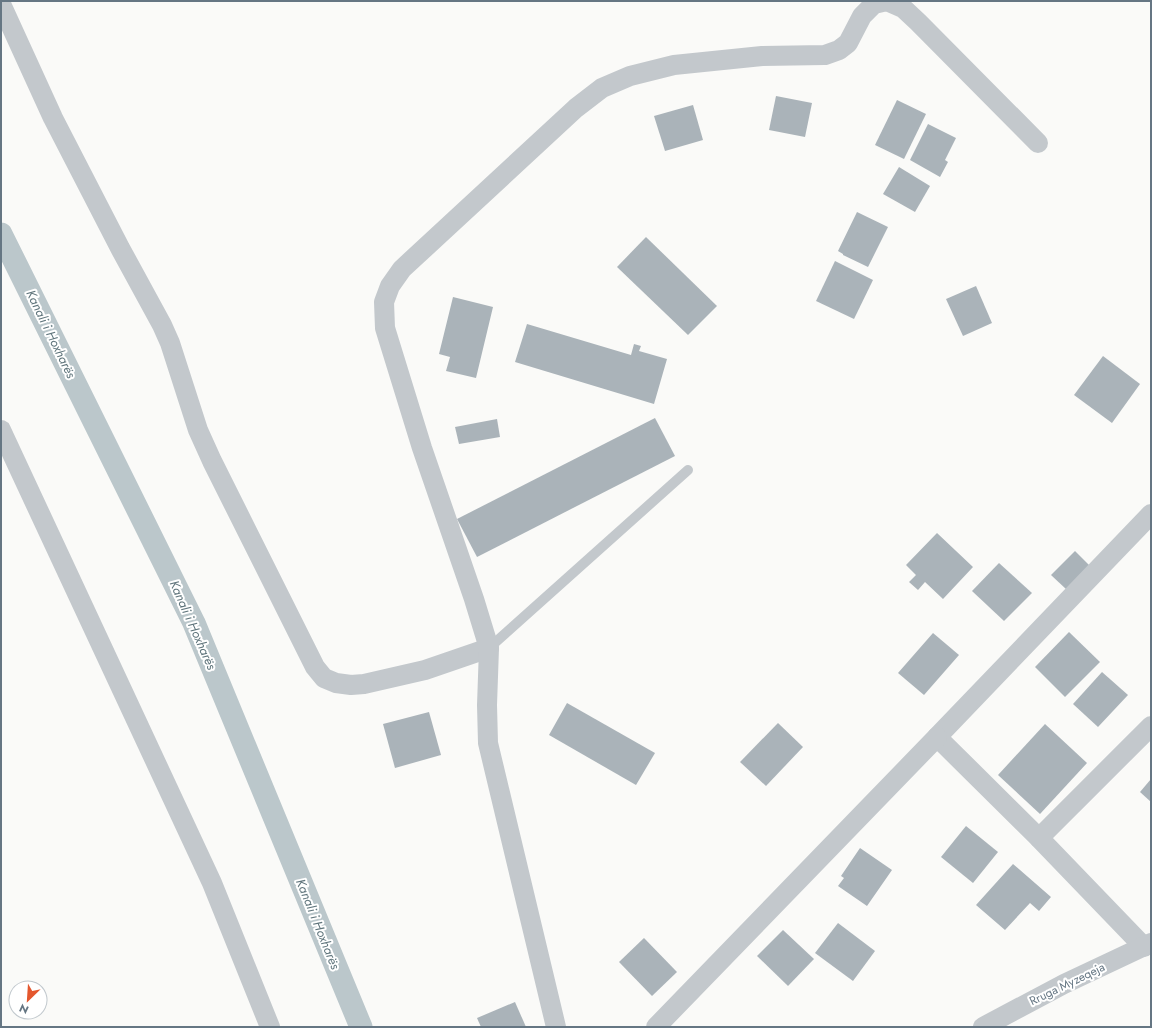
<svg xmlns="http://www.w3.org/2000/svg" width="1152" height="1028" font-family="Jost,sans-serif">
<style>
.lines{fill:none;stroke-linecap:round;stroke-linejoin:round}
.canal{stroke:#bbc7cb;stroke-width:23}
.building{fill:#aab3b9}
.service{stroke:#c3c8cc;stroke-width:10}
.minor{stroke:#c3c8cc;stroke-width:20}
.labels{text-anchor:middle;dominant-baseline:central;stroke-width:4;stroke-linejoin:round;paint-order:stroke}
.street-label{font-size:12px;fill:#657683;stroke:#fff}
.water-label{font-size:13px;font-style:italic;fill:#60757c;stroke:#fff}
</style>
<rect width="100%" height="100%" fill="#fafaf8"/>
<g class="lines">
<path class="canal" d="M1 234 194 623 361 1027"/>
</g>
<g class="building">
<path d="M776 96 812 103 805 137 769 130Z"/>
<path d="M897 100 926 114 904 159 875 145Z"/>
<path d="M693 105 703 140 665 151 654 116Z"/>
<path d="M928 124 956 138 945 160 948 162 940 177 910 160Z"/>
<path d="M899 167 930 186 915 212 883 194Z"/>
<path d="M857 212 888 227 868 267 843 255V254L838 251Z"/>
<path d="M646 237 717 306 688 335 617 267Z"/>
<path d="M835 261 873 280 854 319 816 301Z"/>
<path d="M976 286 992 323 963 336 946 299Z"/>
<path d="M453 297 493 307 476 378 446 371 450 357 439 354Z"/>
<path d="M527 324 631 355 634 344 641 346 639 351 667 359 654 404 515 362Z"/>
<path d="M1103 356 1140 384 1112 423 1074 395Z"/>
<path d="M655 418 675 456 477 557 457 519Z"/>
<path d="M497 419 500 437 459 444 455 427Z"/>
<path d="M937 533 973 567 943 599 925 582 918 590 909 582 916 575 906 565Z"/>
<path d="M1075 551 1091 567 1067 590 1051 575Z"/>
<path d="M999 563 1032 593 1004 621 972 591Z"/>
<path d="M1069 632 1100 662 1065 697 1035 667Z"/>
<path d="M933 633 959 655 924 695 898 673Z"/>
<path d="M1102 672 1128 695 1098 727 1073 704Z"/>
<path d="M567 703 655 753 636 785 549 735Z"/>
<path d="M429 712 441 755 395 768 383 724Z"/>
<path d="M778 723 803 747 766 786 740 762Z"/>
<path d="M1045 724 1087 763 1040 814 998 775Z"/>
<path d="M1151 779V802L1140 792Z"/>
<path d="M966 826 998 852 973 883 941 857Z"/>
<path d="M860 848 892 870 867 906 838 886 844 878 841 876Z"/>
<path d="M1013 864 1051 897 1039 911 1030 903 1005 930 976 905Z"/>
<path d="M838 923 875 951 853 981 815 953Z"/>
<path d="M783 930 814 959 788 986 757 956Z"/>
<path d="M644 938 677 972 652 996 619 962Z"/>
<path d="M515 1002 526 1027H481L477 1018Z"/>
</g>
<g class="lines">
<path class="service" d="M489 648 688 470"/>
<g class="minor">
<path d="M1 4 53 118 120 248 162 325 170 343 198 430 212 461 315 667 324 678 336 683 351 685 364 684 425 670 489 648"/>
<path d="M1 430 212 883 270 1027"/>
<path d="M1039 838 1151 726"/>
<path d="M1144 947 1039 838 937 737 1151 514"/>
<path d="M556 1027 488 743 487 705 489 648 474 599 422 448 385 328 384 302 390 286 402 269 576 108 602 88 630 76 674 65 762 56 825 55 839 50 848 43 862 16 874 4 887 1 903 8 918 22 1038 143"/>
<path d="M656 1027 937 737"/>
<path d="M983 1027 1064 984 1151 943"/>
</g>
</g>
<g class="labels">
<g class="street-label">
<text transform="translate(1067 984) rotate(-26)">Rruga Myzeqeja</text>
</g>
<g class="water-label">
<text transform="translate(51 334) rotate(64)">Kanali i Hoxharës</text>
<text transform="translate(193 625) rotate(66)">Kanali i Hoxharës</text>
<text transform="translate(318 924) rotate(68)">Kanali i Hoxharës</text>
</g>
</g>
<rect width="1152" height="1028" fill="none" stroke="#657683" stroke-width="4"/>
<g transform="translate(28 1000) rotate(205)"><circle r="19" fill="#ffffff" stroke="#c1c8cd"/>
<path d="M0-3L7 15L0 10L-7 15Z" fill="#e4572e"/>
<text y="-6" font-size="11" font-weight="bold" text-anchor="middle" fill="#657683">N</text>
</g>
</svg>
